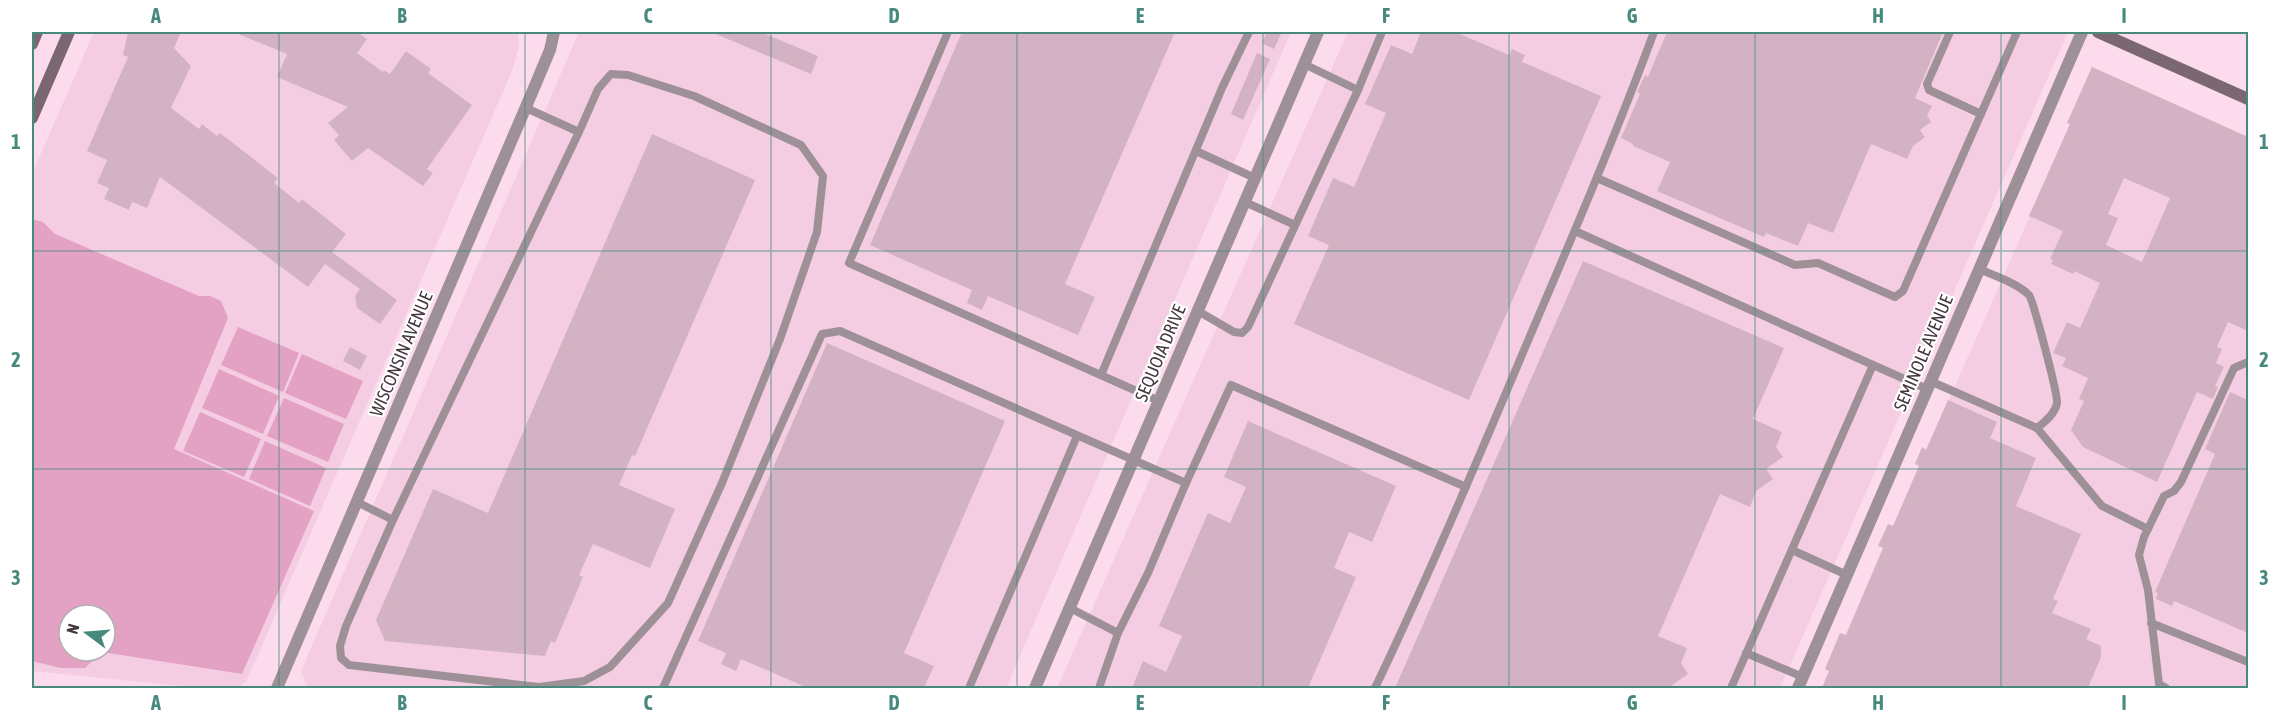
<svg xmlns="http://www.w3.org/2000/svg" width="2280" height="720" font-family="'Asap Condensed',sans-serif">
<style>
.built{fill:#f5cde2;fill-rule:evenodd}
.green{fill:#e3a1c4;fill-rule:evenodd}
.building{fill:#d3b3c3;fill-rule:evenodd}
.lines{fill:none;stroke-linecap:round;stroke-linejoin:round}
.lane{stroke:#9e9097;stroke-width:8}
.street{stroke:#9e9097;stroke-width:12}
.secondary{stroke:#7a6771;stroke-width:12}
.grid{fill:none;stroke:#478a7d;stroke-width:1.5;stroke-opacity:0.55}
.labels{text-anchor:middle;dominant-baseline:central;stroke-width:4.5;stroke-linejoin:round;paint-order:stroke}
.street-label{font-size:18px;fill:#44373e;stroke:#fff}
.neatline{fill:none;stroke:#478a7d;stroke-width:2}
.grid-label{font-size:20px;text-anchor:middle;font-weight:bold;fill:#478a7d}
</style>
<rect width="100%" height="100%" fill="#fcdbec"/>
<g class="built">
<path d="M94 32H518L519 46 512 71 247 680 238 688H203L32 671V174ZM69 615H105V651H69Z"/>
<path d="M579 32H1291L1006 688H308L301 671Z"/>
<path d="M1348 32H2068L1780 688H1057Z"/>
<path d="M2092 67 2248 137V688H1822L2070 125 2067 123Z"/>
</g>
<g class="green">
<path d="M32 219 43 222 55 234 199 296H210L221 301 228 318 174 449 314 511 242 674 102 652 85 668H61L32 661ZM69 615H105V651H69Z"/>
<path d="M238 327 299 353 283 392 221 365Z"/>
<path d="M302 354 363 381 346 419 285 393Z"/>
<path d="M219 369 279 396 263 434 202 408Z"/>
<path d="M284 398 344 424 328 462 267 436Z"/>
<path d="M200 412 261 439 244 477 183 451Z"/>
<path d="M265 441 326 468 310 506 249 479Z"/>
</g>
<g class="building">
<path d="M128 32H181L174 48 191 66 171 108 199 129 202 124 217 136 220 133 278 178 274 183 299 203 302 199 346 234 332 252 397 300 380 324 357 308 355 296 360 289 325 264 308 287 160 177 147 208 132 202 129 210 104 199 109 188 97 183 107 160 87 151 128 57 123 55Z"/>
<path d="M233 32H357L367 39 357 53 383 72 384 70 390 74 406 51 431 69 428 73 472 105 427 169 433 173 423 186 368 148 352 161 334 140 339 135 328 123 348 107 277 77 287 54Z"/>
<path d="M711 32H761L818 56 811 74Z"/>
<path d="M962 32H1175L1065 284 1095 297 1078 335 988 296 982 310 967 303 972 290 870 245Z"/>
<path d="M1267 32H1282L1274 49 1262 43Z"/>
<path d="M1421 32H1455L1509 55 1512 49 1525 55 1522 62 1601 96 1469 400 1294 324 1329 245 1308 236 1333 178 1354 187 1386 113 1365 104 1391 45 1412 54Z"/>
<path d="M1667 32H1943L1915 98 1932 106 1927 115 1931 122 1920 130 1925 137 1913 146 1907 159 1871 144 1833 233 1808 223 1798 246 1766 233 1764 237 1657 191 1670 162 1633 146V144L1621 138 1640 94 1637 92 1645 75 1648 77Z"/>
<path d="M1257 53 1270 59 1243 120 1231 114Z"/>
<path d="M2092 67 2248 137V331L2228 322 2217 347 2222 349 2216 363 2224 367 2215 386 2218 387 2213 399 2197 392 2157 482 2083 447 2071 430 2084 401 2079 399 2088 378 2062 366 2066 358 2053 353 2067 322 2080 328 2100 283 2074 271 2073 274 2051 264 2053 260 2050 259 2063 231 2029 216 2070 124 2067 123ZM2124 178 2170 198 2142 262 2106 245 2118 218 2108 214Z"/>
<path d="M652 134 755 180 635 456 632 455 619 485 675 509 650 568 593 544 579 575 583 577 555 643 551 641 545 656 385 641 376 620 433 489 488 513Z"/>
<path d="M1583 261 1784 348 1753 419 1782 432 1776 447 1783 457 1766 469 1773 479 1756 491 1750 507 1720 494 1658 636 1687 648 1681 663 1688 674 1668 688H1395Z"/>
<path d="M827 343 1005 421 904 653 934 666 924 688H808L741 659 736 671 721 664 726 653 698 641Z"/>
<path d="M350 347 367 356 360 370 343 361Z"/>
<path d="M2230 392 2248 400V633L2174 601 2172 606 2156 599 2158 593 2155 592 2215 454 2205 449Z"/>
<path d="M1948 400 1997 422 1990 438 2036 458 2016 506 2081 534 2053 599 2058 601 2052 613 2091 629 2086 639 2101 646V657L2088 688H1822L1829 671 1825 669 1840 633 1846 635 1883 548 1878 546 1888 524 1893 526 1919 466 1915 464 1922 447 1926 450Z"/>
<path d="M1248 421 1396 486 1372 542 1349 532 1334 568 1356 577 1308 688H1132L1143 661 1166 672 1182 636 1159 626 1208 513 1230 523 1246 487 1224 477Z"/>
</g>
<g class="lines">
<g class="lane">
<path d="M948 32 849 263 1159 401"/>
<path d="M1950 32 1927 84 1929 90 1981 114"/>
<path d="M1304 64 1358 90"/>
<path d="M526 108 579 132 393 520 346 626 340 646 341 658 349 665 539 687 584 681 610 667 668 603 722 483 780 339 817 232 823 176 801 145 694 96 628 75 611 74 598 89 579 132"/>
<path d="M1196 151 1255 178"/>
<path d="M1597 178 1795 265 1818 263 1895 297 1903 291 2017 32"/>
<path d="M1245 202 1295 225"/>
<path d="M1575 231 1873 365 1731 688"/>
<path d="M1198 311 1234 332 1242 333 1248 327 1358 90 1382 32"/>
<path d="M1873 365 1927 389"/>
<path d="M1101 375 1222 88 1249 32"/>
<path d="M1930 381 2037 428C2045 422 2055 414 2057 403 2058 394 2033 300 2029 295 2017 283 1995 276 1979 269"/>
<path d="M2037 428 2102 506 2148 529"/>
<path d="M1186 483 1231 385 1466 487"/>
<path d="M357 502 393 520"/>
<path d="M1792 550 1847 575"/>
<path d="M2151 623 2248 662"/>
<path d="M1746 653 1803 677"/>
<path d="M663 688 822 334 840 331 1186 483 1148 573 1118 633 1070 608"/>
<path d="M969 688 1077 436"/>
<path d="M1099 688 1118 633"/>
<path d="M1375 688C1429 575 1478 459 1527 343 1571 240 1615 137 1654 32"/>
<path d="M2166 688 2159 684 2148 590 2139 555 2144 537 2164 496 2174 491 2181 482 2234 368 2248 362"/>
</g>
<g class="street">
<path d="M277 688 531 95 550 50 554 32"/>
<path d="M1035 688 1318 32"/>
<path d="M1798 688 2082 32"/>
</g>
<g class="secondary">
<path d="M2098 32 2248 99"/>
<path d="M32 44 37 32"/>
<path d="M32 118 69 32"/>
</g>
</g>
<path class="grid" d="M279 32V688M525 32V688M771 32V688M1017 32V688M1263 32V688M1509 32V688M1755 32V688M2001 32V688M32 251H2248M32 469H2248"/>
<g class="labels">
<g class="street-label">
<text transform="translate(1160 353) rotate(-67)">SEQUOIA DRIVE</text>
<text transform="translate(1923 353) rotate(-67)">SEMINOLE AVENUE</text>
<text transform="translate(401 354) rotate(-67)">WISCONSIN AVENUE</text>
</g>
</g>
<rect width="2280" height="720" fill="none" stroke="#ffffff" stroke-width="66"/>
<g transform="translate(87 633) rotate(286)"><circle r="28" fill="#ffffff" stroke="#b4afb2" stroke-width="1.5"/>
<path d="M0-4.5L10 22L0 15L-10 22Z" fill="#478a7d"/>
<text y="-9" font-size="16" font-weight="bold" text-anchor="middle" fill="#44373e">N</text>
</g>
<rect x="33" y="33" width="2214" height="654" class="neatline"/>
<g class="grid-label">
<text x="156" y="23">A</text>
<text x="402" y="23">B</text>
<text x="648" y="23">C</text>
<text x="894" y="23">D</text>
<text x="1140" y="23">E</text>
<text x="1386" y="23">F</text>
<text x="1632" y="23">G</text>
<text x="1878" y="23">H</text>
<text x="2124" y="23">I</text>
<text x="16" y="149">1</text>
<text x="2264" y="149">1</text>
<text x="16" y="367">2</text>
<text x="2264" y="367">2</text>
<text x="16" y="585">3</text>
<text x="2264" y="585">3</text>
<text x="156" y="710">A</text>
<text x="402" y="710">B</text>
<text x="648" y="710">C</text>
<text x="894" y="710">D</text>
<text x="1140" y="710">E</text>
<text x="1386" y="710">F</text>
<text x="1632" y="710">G</text>
<text x="1878" y="710">H</text>
<text x="2124" y="710">I</text>
</g>
</svg>
